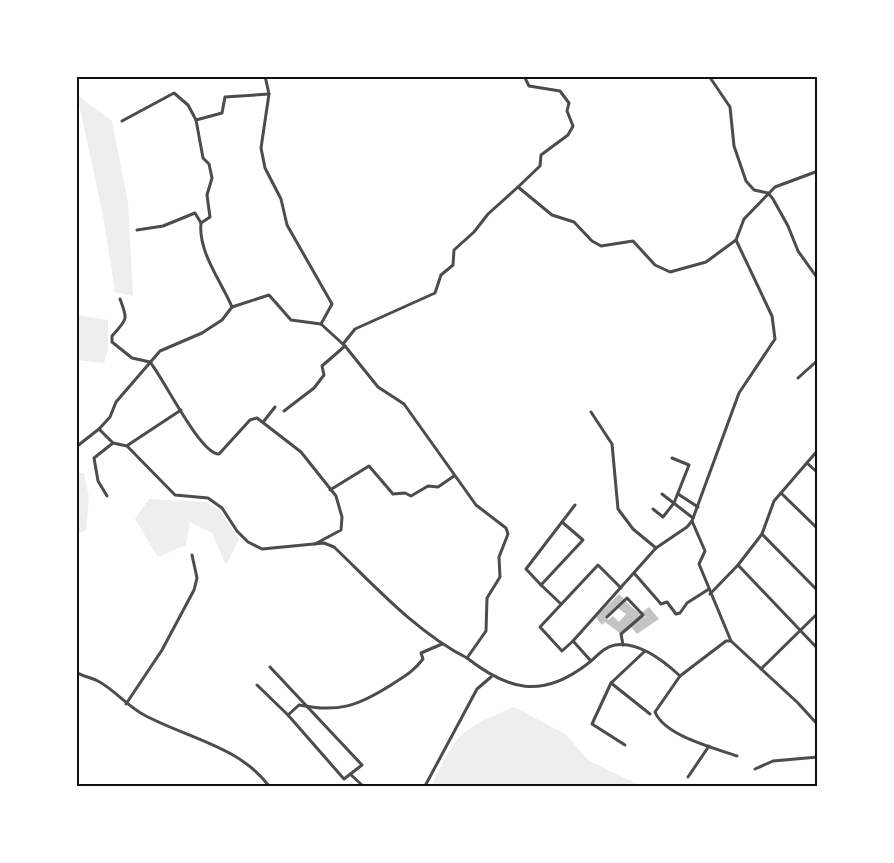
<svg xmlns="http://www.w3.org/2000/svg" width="894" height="863" font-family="'Source Sans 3',sans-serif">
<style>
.green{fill:#eee}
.building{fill:#c4c4c4}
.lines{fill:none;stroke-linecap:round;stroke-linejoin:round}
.minor{stroke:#4c4c4c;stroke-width:3}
.tertiary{stroke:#4c4c4c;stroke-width:3}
.neatline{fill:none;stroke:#111;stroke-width:2}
</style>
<rect width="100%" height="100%" fill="#fff"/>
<g class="green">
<path d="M77 95 112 121 128 203 133 296 115 292 103 215Z"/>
<path d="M77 315 108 320V349L104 363 77 360Z"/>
<path d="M76 473H84L89 497 86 530 78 534Z"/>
<path d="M149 499 207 502 220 511 239 539 226 565 212 533 190 522 186 545 158 557 135 519Z"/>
<path d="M514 707 565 734 588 760 641 786H431C458 732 457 731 514 707Z"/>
</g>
<g class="building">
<path d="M619 594 625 600 606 618 608 620 613 616 619 622 626 614 618 608 625 601 641 615 621 634 605 622 602 625 596 617Z"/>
<path d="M649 607 659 619 637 634 630 626 642 616 647 618 641 613Z"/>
</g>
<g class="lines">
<g class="minor">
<path d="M196 120 203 158 209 164 212 178 207 195 210 217 201 223C198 252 221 281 232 307L269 295 291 320 321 324"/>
<path d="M122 121 174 93 188 105 196 120 222 113 225 97 269 94"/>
<path d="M518 187 540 166 541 155 568 135 573 126 567 111 569 103 560 91 529 86 524 76"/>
<path d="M137 230 163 226 195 213 201 223"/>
<path d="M120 299C129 322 126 319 112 336V342L132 358 150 362C164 379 200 454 219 454L250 420 257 418 301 452 336 496 342 517 341 530 315 544"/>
<path d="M798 378 818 360"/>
<path d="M284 411 314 388 324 375 322 366 345 346"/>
<path d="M591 412 612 444 618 509 633 529 656 548 687 527 692 521 739 393 775 339 772 316 736 240"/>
<path d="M264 421 275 407"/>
<path d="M99 429 110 417 116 402 160 351 202 333 222 320 232 307"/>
<path d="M128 445 181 410"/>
<path d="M76 447 99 429 113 443 127 446 175 495 208 498 222 508 237 531 248 542 262 549 324 543 334 547C375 586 416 632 467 658"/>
<path d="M808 464 818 473"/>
<path d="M330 490 369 466 393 494 405 493 411 496 428 486 438 487 454 476"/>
<path d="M781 493 818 529"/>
<path d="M662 494 693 518"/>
<path d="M678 494 698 507"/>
<path d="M107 496 98 481 94 458 113 443"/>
<path d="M653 509 663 517 674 503 689 465 672 458"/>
<path d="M692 521 705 551 699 564 731 641"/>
<path d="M762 534 818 591"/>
<path d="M738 565 818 649"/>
<path d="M634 573 661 604 667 602 676 614 680 613 687 603 709 589"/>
<path d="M541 585 526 569 575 505"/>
<path d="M710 594 738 565 762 534 774 501 818 450"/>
<path d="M561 604 541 585 583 540 562 522"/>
<path d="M607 617 627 598 643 615 621 634 623 645"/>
<path d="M573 641 562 651 540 627 598 565 621 588"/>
<path d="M591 661 573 641 656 548"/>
<path d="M761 669 818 613"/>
<path d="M76 672C83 677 91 677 98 681 115 690 128 707 146 716 188 738 240 747 269 786"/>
<path d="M680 676 655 712C665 736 714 748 737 756"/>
<path d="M611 683 650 714"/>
<path d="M257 685 288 715 344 779 362 765 270 667"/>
<path d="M126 704 162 650 194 590 197 578 192 555"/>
<path d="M288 715 299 705C338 713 358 706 391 685 405 676 413 672 423 659L421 653 442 644"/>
<path d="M625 745 592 724 611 683 644 652"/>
<path d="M755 769 773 761 818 757"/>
<path d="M350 774 363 786"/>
<path d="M688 777 709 746"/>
</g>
<g class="tertiary">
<path d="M265 76 269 94 261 148 265 168 281 199 287 225 332 304 321 324 345 346 378 387 404 404 476 505 506 528 508 534 499 557 500 577 487 598 486 631 467 658C508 690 541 699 586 665 596 658 603 647 615 645 639 641 664 661 680 676L726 641H731L798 703 818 725"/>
<path d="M709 76 730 107 734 146 746 181 754 190 768 193 773 199 788 226 798 251 818 279"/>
<path d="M343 344 355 329 435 293 441 275 453 265 454 250 474 232 488 214 518 187 552 215 574 222 592 241 601 246 633 241 655 265 670 272 706 262 736 240 744 219 775 187 818 171"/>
<path d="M425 786 477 689 491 677"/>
</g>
</g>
<rect width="894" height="863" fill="none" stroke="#ffffff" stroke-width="156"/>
<rect x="78" y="78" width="738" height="707" class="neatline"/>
</svg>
